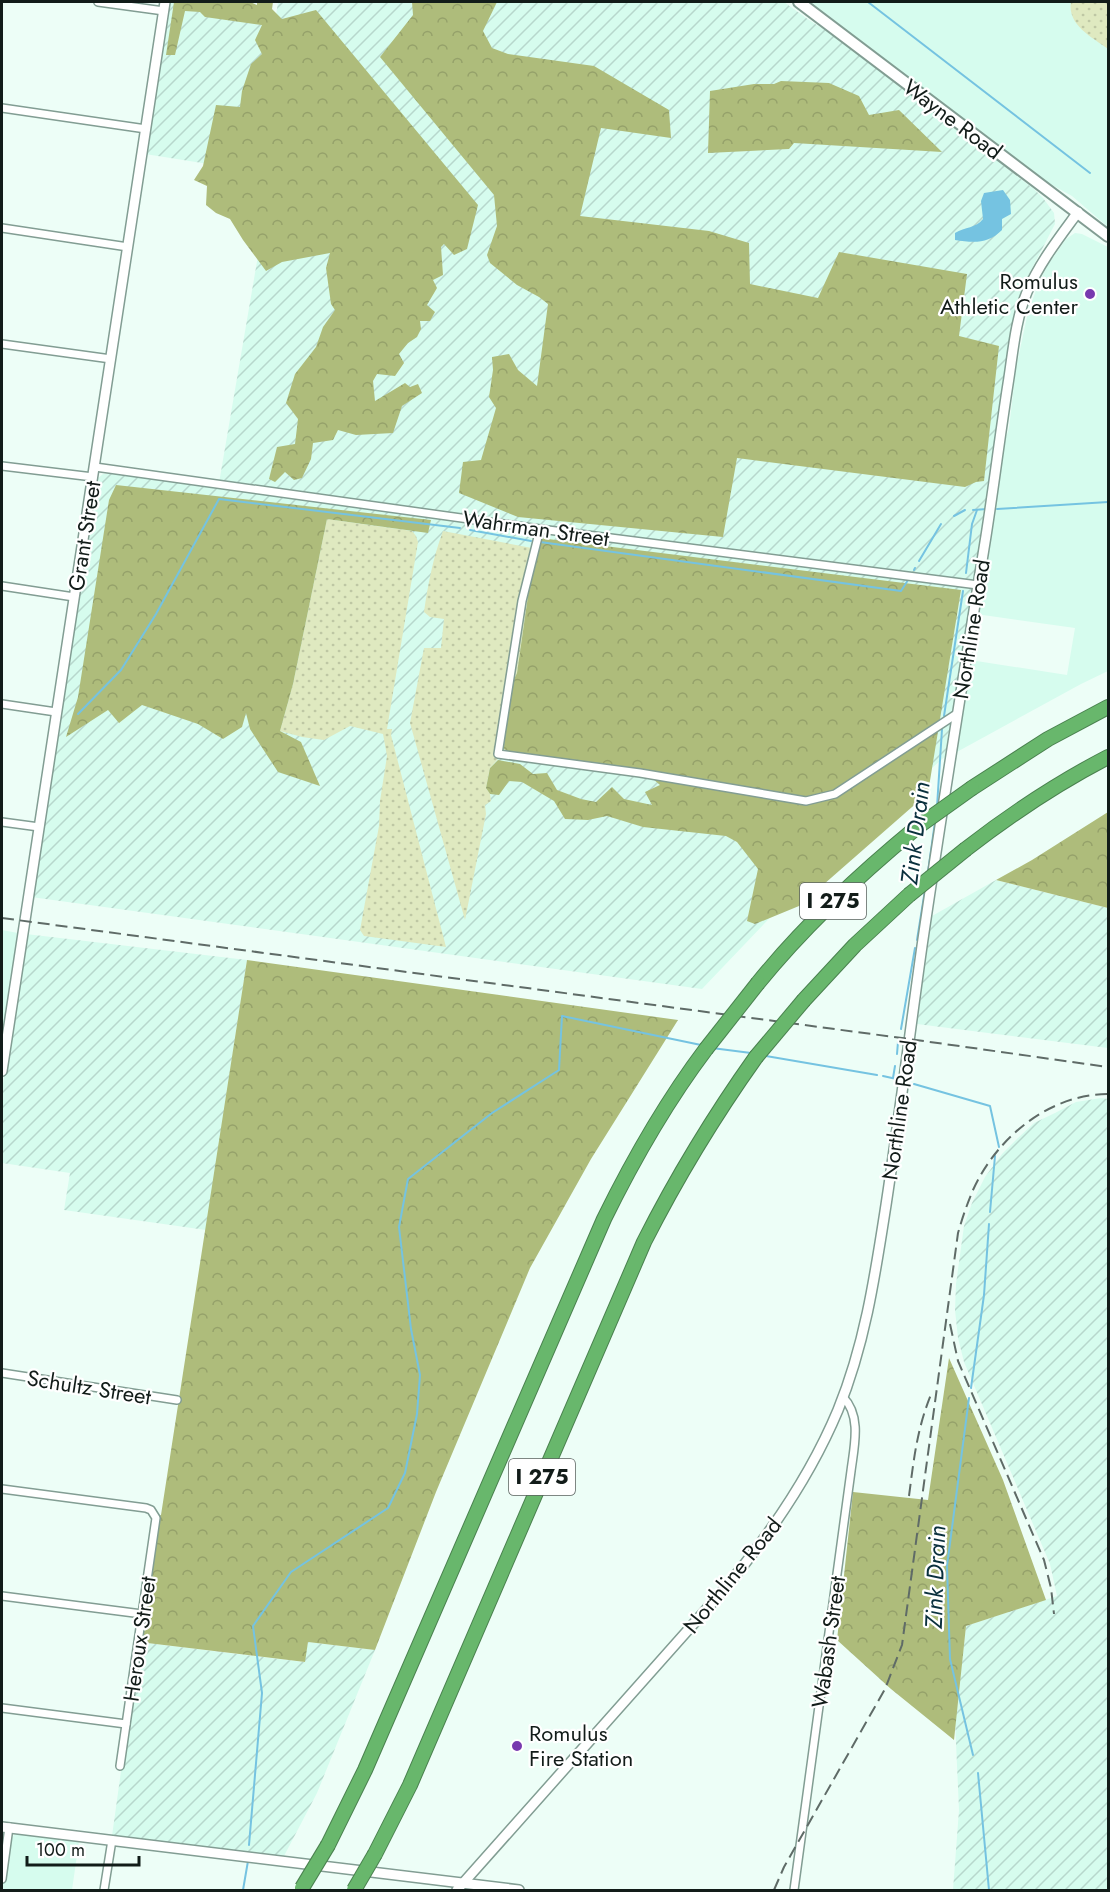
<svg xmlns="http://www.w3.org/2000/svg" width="1110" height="1892" font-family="Jost,sans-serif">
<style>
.built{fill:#d6fcee}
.industrial{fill:url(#industrial-furrows)}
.grass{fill:url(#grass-dots)}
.forest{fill:url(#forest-crowns)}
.water{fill:#75c3e1}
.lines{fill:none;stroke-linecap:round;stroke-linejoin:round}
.stream{stroke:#75c3e1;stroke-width:2}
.minor-casing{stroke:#829d93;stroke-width:10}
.tertiary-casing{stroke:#829d93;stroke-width:12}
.secondary-casing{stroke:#829d93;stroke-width:14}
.motorway-casing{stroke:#4a814f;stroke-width:16}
.minor{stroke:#fff;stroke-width:7}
.tertiary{stroke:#fff;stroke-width:9}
.secondary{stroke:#fff;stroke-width:10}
.motorway{stroke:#68b76c;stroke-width:14}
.rail{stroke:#5f6b67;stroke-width:2;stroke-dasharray:12 6;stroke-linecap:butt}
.motorway-bridge-casing{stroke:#4a814f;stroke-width:16;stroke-linecap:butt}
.motorway-bridge{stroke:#68b76c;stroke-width:14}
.poi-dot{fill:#7839af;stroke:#fff;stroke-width:2}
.labels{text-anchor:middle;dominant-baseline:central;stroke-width:4.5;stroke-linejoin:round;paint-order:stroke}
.shield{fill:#fff;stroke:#59605e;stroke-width:1.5}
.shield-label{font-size:21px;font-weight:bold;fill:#121c19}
.street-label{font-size:22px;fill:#121c19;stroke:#fff}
.poi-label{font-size:22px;fill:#121c19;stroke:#fff;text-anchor:end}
.water-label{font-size:24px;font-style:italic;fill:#0a303d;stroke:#fff}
</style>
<defs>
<pattern id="industrial-furrows" width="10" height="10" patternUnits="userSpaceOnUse" patternTransform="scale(1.5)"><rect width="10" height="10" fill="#d6fcee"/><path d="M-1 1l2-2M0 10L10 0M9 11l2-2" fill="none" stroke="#b7d7cc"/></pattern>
<pattern id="grass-dots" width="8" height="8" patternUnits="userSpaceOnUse" patternTransform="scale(1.5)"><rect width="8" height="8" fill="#dfe9c0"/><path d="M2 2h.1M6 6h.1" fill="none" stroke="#bec7a4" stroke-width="1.8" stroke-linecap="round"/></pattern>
<pattern id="forest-crowns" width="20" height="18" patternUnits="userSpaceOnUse" patternTransform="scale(1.5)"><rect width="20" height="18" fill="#aebc7b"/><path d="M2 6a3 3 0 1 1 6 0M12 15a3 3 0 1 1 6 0" fill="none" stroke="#95a16a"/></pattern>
</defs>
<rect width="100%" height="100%" fill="#edfef7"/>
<g class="built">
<path d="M804 2H1108V227L1072 196 1043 180Z"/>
<path d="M1075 233 1082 234 1108 247V671L1081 684 955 753 970 660 1067 675 1075 628 976 614 1002 450 1009 428 1016 368 1028 312 1038 285 1047 266 1066 239Z"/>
<path d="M2 930 18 933 2 1036Z"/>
<path d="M18 1834 79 1841 72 1890H2L11 1840 14 1835Z"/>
</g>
<g class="industrial">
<path d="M168 2H225L275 22 278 2H784L809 20 842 41 1034 189 1043 198 1054 213 1055 224 1025 282 1013 322 947 755 826 859 702 989 31 897 96 480 103 474H118L218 489 272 174 145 154Z"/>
<path d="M996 880 1108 908V1048L917 1024 932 916Z"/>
<path d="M26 934 247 960 206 1230 64 1210 70 1173 2 1163V1090Z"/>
<path d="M1101 1098 1108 1099V1890H953L959 1810 955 1720 966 1626 1057 1596 1050 1564 964 1362 958 1338 955 1310 956 1284 964 1226 972 1203 985 1177 1002 1154 1018 1138 1034 1123 1055 1113 1076 1102Z"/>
<path d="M139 1642 304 1662 308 1642 375 1650 317 1793 284 1856 112 1836Z"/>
</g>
<g class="grass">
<path d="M1071 2H1108V49C1092 37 1067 25 1071 2Z"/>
<path d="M327 519 412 531 416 536 418 542 387 729H392L391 735 446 947 364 936 360 930 379 826 380 801 387 756 383 734 350 726 324 740 302 737 280 731 293 684Z"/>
<path d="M443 531 537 549 531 575 517 673C508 690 506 729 504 749L505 751 490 768 486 788 490 794 491 801 485 805 486 814 465 920 410 723 424 648H441L444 619 430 617 424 612C428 584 433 558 443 531Z"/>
</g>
<g class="forest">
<path d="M174 2H250L257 5V2H273L272 9 282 19 316 10 478 205 467 249 454 255 444 244 441 247 443 275 433 280 437 288 427 305 435 312 430 321H420L421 329 417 337 408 343 399 354 404 363 395 376 377 374 373 381 375 401 405 383 410 387 418 384 422 393 402 406 393 433 356 435 338 430 333 440 313 443 311 459 302 478 294 480 285 472 275 482 269 479 277 447 295 444 298 419 286 403 295 374 316 347 323 327 335 310 331 304 326 268 330 253 282 262 266 271 243 240 230 219 216 213 206 205 207 186 194 180 203 166 216 105 240 107 242 91 251 64 262 54 255 40 262 25 205 17 200 12 185 11 175 55H166Z"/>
<path d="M412 2H497L483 31 492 48 508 54 594 66 669 110 671 138 601 128 580 216 709 231 749 243 750 284 818 298 839 252 967 274 959 336 999 346 984 481 976 482 965 487 737 458 723 537 518 517 459 493 463 462 481 460 496 408 489 397 493 370 492 357 509 354 518 370 537 386 548 304 539 297 517 285 490 263 487 255 497 226 494 195 380 57 413 15Z"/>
<path d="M781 81 829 83 859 96 869 115 899 110 942 152 794 143 789 149 708 153 710 91 754 84H774Z"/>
<path d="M116 485 431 520 428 533 327 519 293 684 280 731 301 742 320 786 278 772 250 729 246 713 242 727 223 739 198 724 142 705 119 723 108 710 66 737 78 697 109 500Z"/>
<path d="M540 538 961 590 928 793 799 906 755 924 747 921 758 869 737 842 726 836 643 827 607 816 588 820 565 819 554 801 522 782 509 781 499 795 490 794 486 788 490 768 498 760 520 764 533 774 547 773 557 790 581 799 596 802 612 787 624 799 652 805 645 792 660 785 646 773 623 767 515 756 504 749C504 733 509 718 510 701 511 691 512 682 517 673L531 575Z"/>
<path d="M1108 812V908L996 880 1032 860Z"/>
<path d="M247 960 678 1020 591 1159 530 1268 436 1492 375 1650 308 1642 305 1662 139 1642 158 1516 161 1515Z"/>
<path d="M949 1358 1003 1480 1046 1600 966 1626 954 1740 891 1689 837 1640 853 1492 928 1500Z"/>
</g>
<path class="water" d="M1003 190 1010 200 1011 214 1002 219V230C988 244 974 243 955 240V233C965 227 976 228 983 219L981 201 984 193Z"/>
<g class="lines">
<g class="stream">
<path d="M868 2 1090 173"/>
<path d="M997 509 1108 502"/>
<path d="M973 510 987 509"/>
<path d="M954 516 965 510"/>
<path d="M470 530 531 541"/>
<path d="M540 542 901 591 908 580"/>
<path d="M919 561 941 524"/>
<path d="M914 570 915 568"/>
<path d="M966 573 972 524 977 510"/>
<path d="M78 714 121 670 156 614 219 499 460 528"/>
<path d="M944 716 963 591"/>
<path d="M937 807 942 729"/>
<path d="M928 872 935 822"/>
<path d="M917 940 925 890"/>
<path d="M901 1029 915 948"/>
<path d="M712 1048 751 1053"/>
<path d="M897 1054 898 1042"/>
<path d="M766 1056 877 1075"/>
<path d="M883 1076 901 1080"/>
<path d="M893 1078 895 1066"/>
<path d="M914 1084 990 1106 999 1147"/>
<path d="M990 1212 995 1156"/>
<path d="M971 1388 984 1295 989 1224"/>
<path d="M969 1398 947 1566 950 1659 973 1755"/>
<path d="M978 1773 989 1890"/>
<path d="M249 1845 262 1693 253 1626 291 1572 388 1508 405 1473 417 1414 420 1375 411 1329 399 1227 408 1179 492 1113 559 1070 562 1016 701 1045"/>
<path d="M243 1890 248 1861"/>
</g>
<defs>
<g id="minor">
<path d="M98 2 164 11"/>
<path d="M2 108 146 129"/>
<path d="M2 228 128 247"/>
<path d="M2 344 111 359"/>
<path d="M2 466 93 477"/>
<path d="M95 467 540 529 978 585"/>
<path d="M540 529 522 601 498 754 640 773 806 801 835 794 958 713"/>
<path d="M2 586 74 597"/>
<path d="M2 704 56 712"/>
<path d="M2 822 39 827"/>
<path d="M2 1373 177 1400"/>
<path d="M2 1489 146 1508 151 1510 156 1518 120 1766"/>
<path d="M2 1596 142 1614"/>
<path d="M2 1708 126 1724"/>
<path d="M2 1879 9 1827"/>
<path d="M104 1890 112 1840"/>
<path d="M794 1890 851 1471C854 1447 862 1416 843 1397"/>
</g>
<g id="tertiary">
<path d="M2 1071 165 2"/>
<path d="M2 1827 519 1890"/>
<path d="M457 1890 720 1594C767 1539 810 1477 838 1410 865 1344 875 1276 886 1205 899 1119 910 1032 922 946 942 809 964 672 986 536 994 485 1000 435 1008 384 1013 353 1015 321 1027 292 1040 262 1059 238 1078 212"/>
</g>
<path id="secondary" d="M799 2 1108 236"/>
<g id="motorway">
<path d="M972 788 1048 739 1108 707"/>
<path d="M966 849C1011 814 1058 783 1108 757"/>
<path d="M758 983C805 925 859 875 916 828"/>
<path d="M804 1000 855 945 909 895"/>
<path d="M328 1845 365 1770 604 1219C633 1160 666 1102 706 1049"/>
<path d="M375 1854 410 1785 644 1242C677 1177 714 1116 756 1057"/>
</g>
</defs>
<use href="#minor" class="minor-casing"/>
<use href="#tertiary" class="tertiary-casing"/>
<use href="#secondary" class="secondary-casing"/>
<use href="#motorway" class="motorway-casing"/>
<use href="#minor" class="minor"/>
<use href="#tertiary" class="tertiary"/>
<use href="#secondary" class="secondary"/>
<use href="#motorway" class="motorway"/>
<g class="rail">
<path d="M2 918 909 1039 1108 1067"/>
<path d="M950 1324 958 1361 1044 1560 1051 1588 1054 1614"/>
<path d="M909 1496C914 1458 917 1428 932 1392"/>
<path d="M774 1890 784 1867 885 1689 902 1645 958 1233C962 1219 967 1204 973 1190 997 1137 1050 1094 1108 1094"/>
</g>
<defs>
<g id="motorway-bridge">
<path d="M916 828 972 788"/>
<path d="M909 895 966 849"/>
<path d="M706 1049 758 983"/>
<path d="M756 1057 804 1000"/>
<path d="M302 1888 328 1845"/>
<path d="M354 1890 375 1854"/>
</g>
</defs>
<use href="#motorway-bridge" class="motorway-bridge-casing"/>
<use href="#motorway-bridge" class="motorway-bridge"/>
</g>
<g class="poi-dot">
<circle cx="1090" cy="294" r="6"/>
<circle cx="517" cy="1746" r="6"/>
</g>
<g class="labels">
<g class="shield">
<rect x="800" y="883" width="66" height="36" rx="4.5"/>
<rect x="509" y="1459" width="66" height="36" rx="4.5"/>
</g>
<g class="shield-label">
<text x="833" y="901">I 275</text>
<text x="542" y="1477">I 275</text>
</g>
<g class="street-label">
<text transform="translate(953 119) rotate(37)">Wayne Road</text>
<text transform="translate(536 528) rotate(8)">Wahrman Street</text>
<text transform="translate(84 536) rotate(-81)">Grant Street</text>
<text transform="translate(971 629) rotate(-81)">Northline Road</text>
<text transform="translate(899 1110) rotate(-82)">Northline Road</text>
<text transform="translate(89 1387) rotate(9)">Schultz Street</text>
<text transform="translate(732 1575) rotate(-51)">Northline Road</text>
<text transform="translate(139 1639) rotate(-82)">Heroux Street</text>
<text transform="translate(828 1642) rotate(-82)">Wabash Street</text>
</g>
<g class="poi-label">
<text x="1078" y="281">Romulus<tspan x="1078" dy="25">Athletic Center</tspan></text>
<text x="529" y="1733" text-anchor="start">Romulus<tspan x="529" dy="25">Fire Station</tspan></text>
</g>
<g class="water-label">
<text transform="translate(915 833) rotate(-83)">Zink Drain</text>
<text transform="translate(935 1577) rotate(-88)">Zink Drain</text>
</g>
</g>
<rect width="1110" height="1892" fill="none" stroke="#121c19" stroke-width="6"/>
<path d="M27 1856v9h112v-9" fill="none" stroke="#121c19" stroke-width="3"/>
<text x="36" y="1856" font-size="18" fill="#121c19" stroke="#ffffff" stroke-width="4.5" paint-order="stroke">100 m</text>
</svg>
